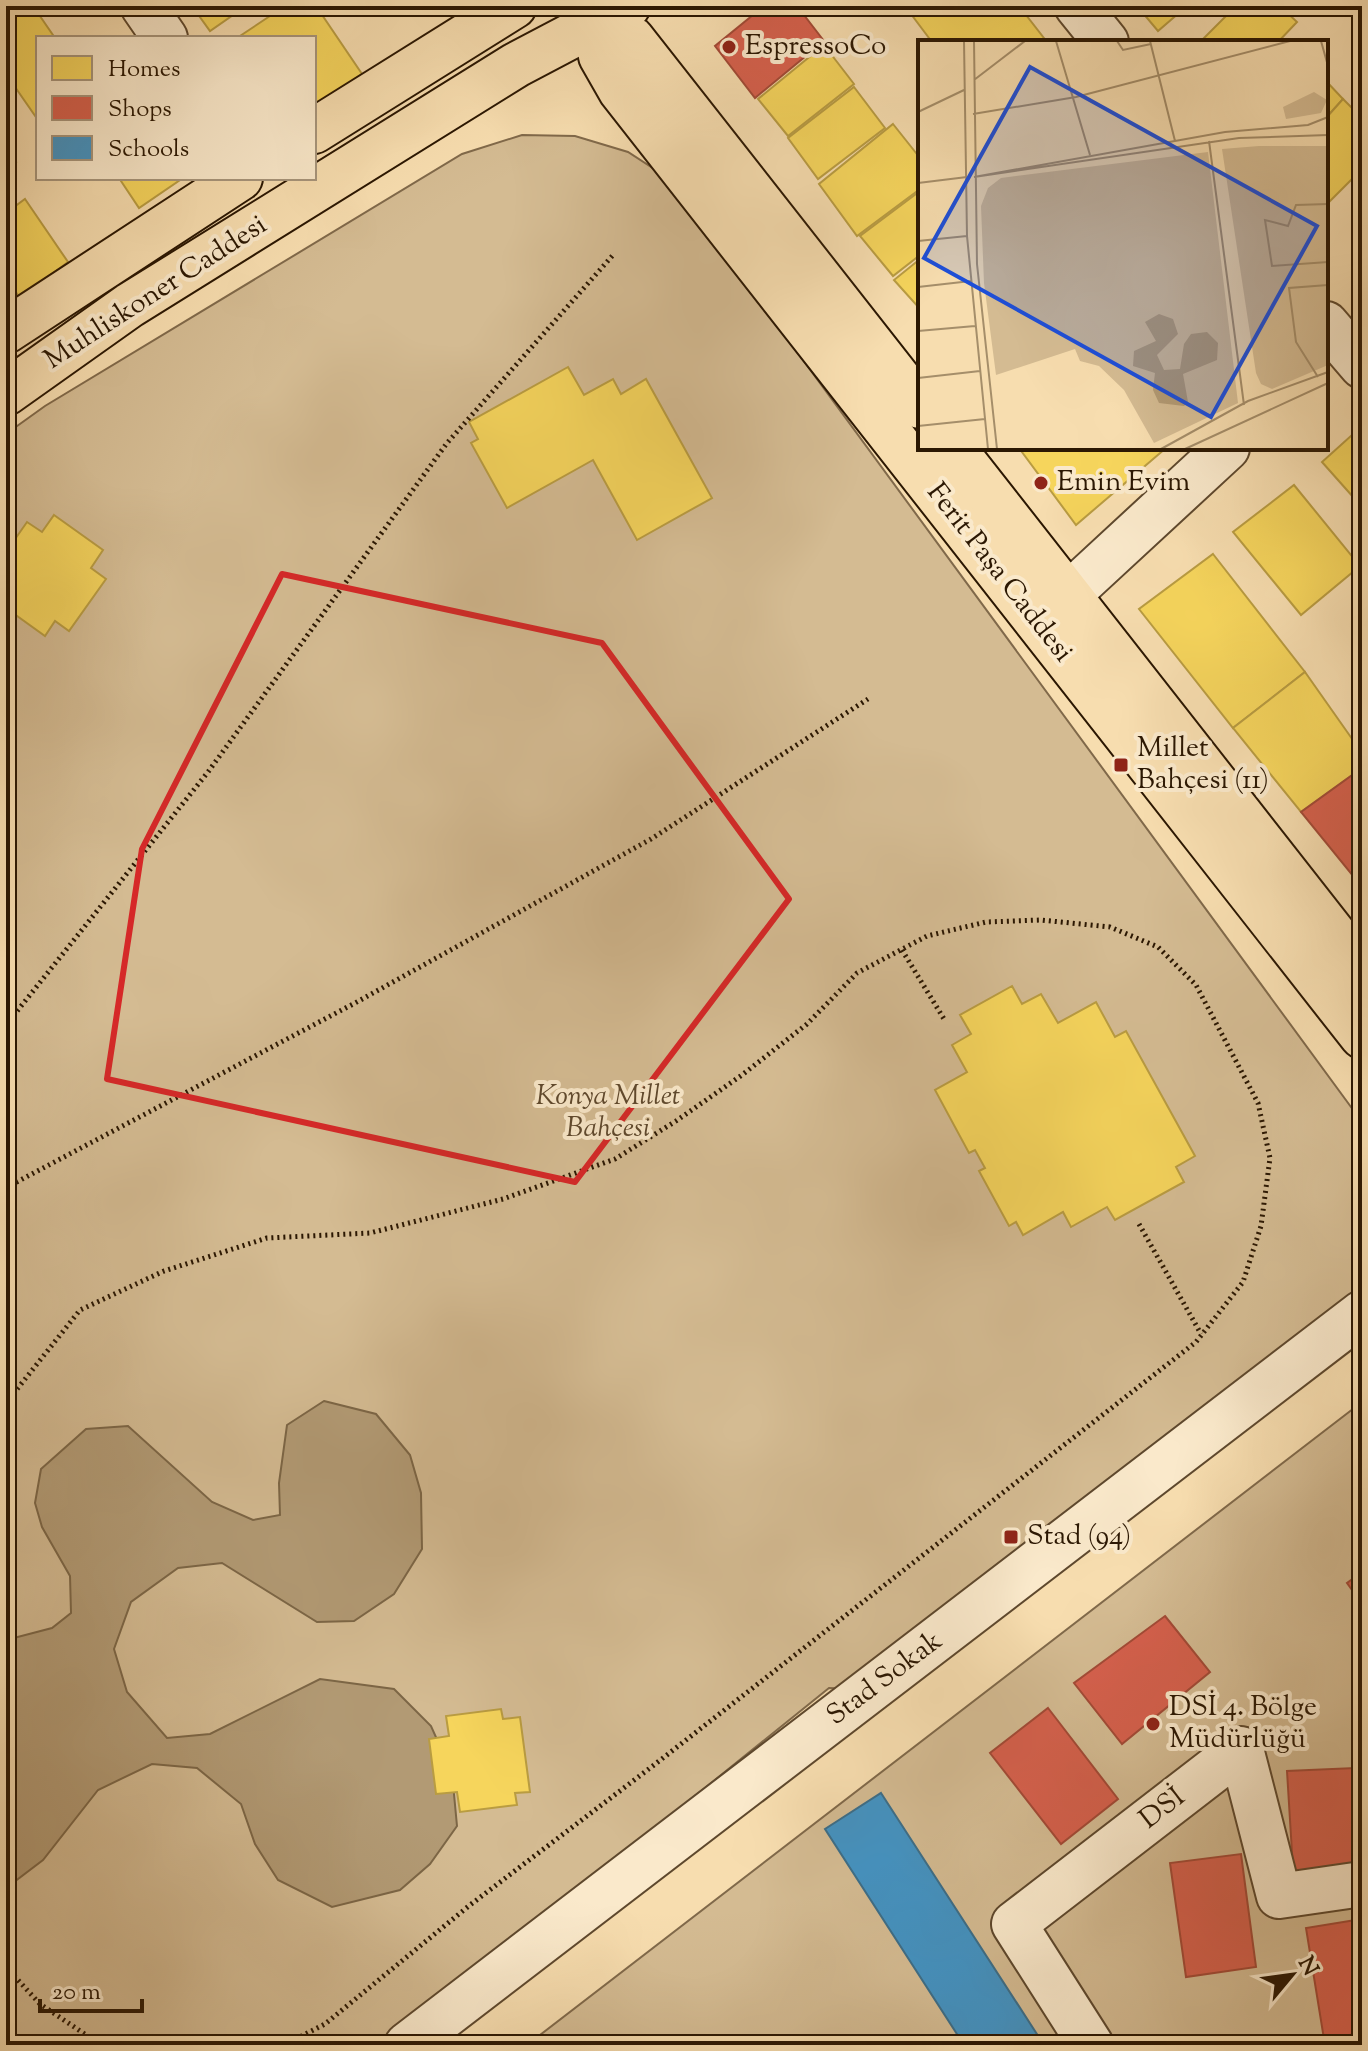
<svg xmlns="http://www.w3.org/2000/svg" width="1368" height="2051" font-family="'Sorts Mill Goudy',serif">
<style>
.green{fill:#d4bb92;stroke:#80694a;stroke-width:2}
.water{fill:#b29a74;stroke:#7c6646;stroke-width:2}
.homes{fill:#f6d55c;stroke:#b99c41;stroke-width:2}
.shops{fill:#d6604d;stroke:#a34a36;stroke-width:2}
.schools{fill:#4393c3;stroke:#3c6e89;stroke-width:2}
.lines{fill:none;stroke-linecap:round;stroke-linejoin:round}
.minor-casing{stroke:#5e482d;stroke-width:48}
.major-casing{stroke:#2b1702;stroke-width:48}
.path{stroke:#2b1702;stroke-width:5;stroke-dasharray:2 4;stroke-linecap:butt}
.minor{stroke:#fae9cb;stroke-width:44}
.major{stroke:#f7ddaf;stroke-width:44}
.marked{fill:none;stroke:#d62828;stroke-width:6;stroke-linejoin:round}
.poi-dot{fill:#8f2418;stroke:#fae9cb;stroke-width:3}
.labels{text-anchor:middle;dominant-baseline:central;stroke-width:8;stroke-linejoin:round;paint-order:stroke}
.poi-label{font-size:28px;fill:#2b1702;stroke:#fae9cb;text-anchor:start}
.street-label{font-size:28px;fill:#2b1702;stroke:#fae9cb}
.park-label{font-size:28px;font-style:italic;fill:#5e482d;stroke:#fae9cb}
.inset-road{fill:none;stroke:#a58e6a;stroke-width:2}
.view{fill:#1d4ed8;fill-opacity:0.15;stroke:#1d4ed8;stroke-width:4}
.inset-edge{fill:none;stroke:#2b1702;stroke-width:4}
</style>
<rect width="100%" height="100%" fill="#f7ddaf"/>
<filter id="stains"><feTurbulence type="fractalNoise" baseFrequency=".0025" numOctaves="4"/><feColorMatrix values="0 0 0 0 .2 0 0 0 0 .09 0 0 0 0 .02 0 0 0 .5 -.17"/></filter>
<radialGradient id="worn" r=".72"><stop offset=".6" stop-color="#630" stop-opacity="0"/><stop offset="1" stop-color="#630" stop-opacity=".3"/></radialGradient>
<g class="green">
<path d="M522 135 575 136 628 152 671 180 1362 1122V1294L855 1689 829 1688 386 2045H6V434L45 406 462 154Z"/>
<path d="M1362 1402V2045H527Z"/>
</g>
<path class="water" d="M324 1401 376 1414 410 1455 421 1493 422 1549 394 1594 354 1621 317 1622 222 1563 178 1568 131 1602 114 1649 127 1692 167 1738 210 1734 320 1679 394 1689 431 1726 452 1773 457 1826 430 1864 400 1890 332 1907 278 1880 255 1844 241 1804 197 1768 152 1764 98 1790 43 1860 14 1882 6 1878V1640L52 1628 71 1613 70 1576 42 1527 35 1503 41 1469 86 1429 128 1426 212 1502 253 1520 280 1515 279 1483 287 1425Z"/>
<g class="homes">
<path d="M6 6H33L55 38H38V120L6 74Z"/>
<path d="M192 6H246L210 31Z"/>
<path d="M285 6H316L362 74 314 106V38H237Z"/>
<path d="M905 6H1019L1047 42H932Z"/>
<path d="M1137 6H1187L1158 31Z"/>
<path d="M1236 6H1280L1297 22 1278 42H1200Z"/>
<path d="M824 45 854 84 788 136 758 99Z"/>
<path d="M1326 81 1343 99 1326 118Z"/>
<path d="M854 87 885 128 818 179 788 138Z"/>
<path d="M1343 99 1362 118V169L1326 205V118Z"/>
<path d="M893 124 920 158V189L857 236 819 184Z"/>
<path d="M6 148 16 162 6 169Z"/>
<path d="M119 178H183L139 208Z"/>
<path d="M920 191V255L893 276 860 236Z"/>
<path d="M25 199 68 262 20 298 6 278V213Z"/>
<path d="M920 259V309L894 280Z"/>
<path d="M568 367 584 395 613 379 621 394 646 379 712 498 637 540 593 460 507 508 471 443 478 439 469 422Z"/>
<path d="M1362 426V507L1322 462Z"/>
<path d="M1019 448H1166L1076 525Z"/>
<path d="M1294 485 1360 566 1301 615 1233 532Z"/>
<path d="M54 515 103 550 91 568 106 579 69 631 55 621 45 636 6 608V587L10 581 6 578V552L27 522 42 532Z"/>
<path d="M1213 554 1305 672 1233 728 1139 609Z"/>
<path d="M1305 672 1362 753V768L1301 812 1233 728Z"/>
<path d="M1012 986 1022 1004 1041 994 1058 1023 1096 1002 1115 1037 1126 1031 1195 1156 1176 1167 1184 1182 1115 1220 1107 1207 1071 1227 1063 1212 1023 1235 1016 1222 1009 1226 979 1171 985 1168 975 1150 969 1153 935 1090 967 1072 952 1045 971 1034 960 1015Z"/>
<path d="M501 1709 503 1719 520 1717 530 1792 515 1793 517 1805 460 1812 457 1792 436 1794 429 1739 449 1736 446 1716Z"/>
</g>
<g class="shops">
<path d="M764 6H797L824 41 755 98 715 46Z"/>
<path d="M1362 768V887L1301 812Z"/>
<path d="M1362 1572V1604L1347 1583Z"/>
<path d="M1165 1616 1210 1672 1122 1744 1074 1683Z"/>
<path d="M1048 1708 1118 1799 1061 1844 990 1753Z"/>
<path d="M1355 1768 1362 1833V1879L1294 1885 1287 1771Z"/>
<path d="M1241 1854 1256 1967 1186 1977 1170 1863Z"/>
<path d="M1362 1919V2033L1324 2039 1306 1928Z"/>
</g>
<path class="schools" d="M881 1793 1044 2045H964L825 1829Z"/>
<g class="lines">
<defs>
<g id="minor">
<path d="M143 6 165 38"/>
<path d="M1077 6 1106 42"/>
<path d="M1326 324 1362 366"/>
<path d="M1068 595 1227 448"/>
<path d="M407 2045 1362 1313"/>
<path d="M1091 2045 1014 1924 1241 1749 1279 1896 1362 1884"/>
</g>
<g id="major">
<path d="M596 24 601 56 621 91 1362 1036"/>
<path d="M596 24 632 39 920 406"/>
<path d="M314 131 514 6"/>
<path d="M6 331 240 178"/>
<path d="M6 393 130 305 516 65 628 6"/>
<path d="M953 448 1362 970"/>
</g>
</defs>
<use href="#minor" class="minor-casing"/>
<use href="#major" class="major-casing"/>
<g class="path">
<path d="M902 950 944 1019"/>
<path d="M6 1025 208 772 447 443 614 254"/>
<path d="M11 1185 355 1003 651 839 868 699"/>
<path d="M1139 1224 1201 1334"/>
<path d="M6 1403 80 1310 164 1271 267 1238 370 1233 503 1199 615 1159 676 1121 742 1075 807 1024 857 973 927 936 986 922 1041 920 1110 927 1158 947 1196 985 1258 1103 1270 1158 1261 1226 1243 1282 1196 1342 654 1765 470 1905 325 2024 284 2045"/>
<path d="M6 1967 40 2004 101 2045"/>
</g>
<use href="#minor" class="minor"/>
<use href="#major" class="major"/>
</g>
<path class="marked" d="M282 574 602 643 789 899 575 1182 107 1079 142 849Z"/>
<g class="poi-dot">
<circle cx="729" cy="47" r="8"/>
<circle cx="1041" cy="483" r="8"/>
<rect x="1113" y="757" width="16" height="16" rx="4"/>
<rect x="1003" y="1529" width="16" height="16" rx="4"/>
<circle cx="1153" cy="1724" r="8"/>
</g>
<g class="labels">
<g class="poi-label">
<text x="745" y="47">EspressoCo</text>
<text x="1057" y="483">Emin Evim</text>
<text x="1137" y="749">Millet<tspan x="1137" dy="32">Bahçesi (11)</tspan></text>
<text x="1027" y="1537">Stad (94)</text>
<text x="1169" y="1708">DSİ 4. Bölge<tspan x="1169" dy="32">Müdürlüğü</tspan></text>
</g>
<g class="street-label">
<text transform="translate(156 293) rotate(-33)">Muhliskoner Caddesi</text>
<text transform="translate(999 573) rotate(52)">Ferit Paşa Caddesi</text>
<text transform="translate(885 1679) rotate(-37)">Stad Sokak</text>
<text transform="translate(1163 1809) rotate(-38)">DSİ</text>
</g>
<g class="park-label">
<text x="608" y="1097">Konya Millet<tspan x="608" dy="32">Bahçesi</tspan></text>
</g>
</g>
<g transform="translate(918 40)">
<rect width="410" height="410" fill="#f7ddaf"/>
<path d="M396 52 409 60 403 73 368 79 365 67ZM341 106H410V325L354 349 343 344 338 333 304 109ZM290 112 320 363 236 403 206 350 181 326 162 321 157 309 78 335 66 243 63 166 70 148 83 138Z" fill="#d4bb92"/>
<path d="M241 274 255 279 260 294 239 315 246 330 262 329 266 304 273 294 289 292 300 303 299 320 265 334 270 362 266 366 241 363 235 350 237 333 215 326 216 311 238 301 227 282Z" fill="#b29a74"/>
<path class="inset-road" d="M46 1 49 196 70 409M56 1 59 224 79 409M138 1 172 115M199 1 205 10 233 4M232 1 257 101M403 1 410 26M56 40 107 1M0 72 46 50M55 74 158 57 372 1M291 101 326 365M56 137 307 92 390 85 410 77M56 137 321 98 410 95M0 143 49 137M410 164 378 165 370 186 347 180 354 226 410 222M0 201 49 196M0 247 53 241M0 291 57 286M400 337 378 302 371 248 410 245M0 338 62 331M0 386 67 379M243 409 330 361 410 332M267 409 410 343"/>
<path class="view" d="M112 27 399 186 293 377 6 218Z"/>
<rect width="410" height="410" class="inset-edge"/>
</g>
<rect width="1368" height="2051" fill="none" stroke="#f7ddaf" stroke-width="32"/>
<rect x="8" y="8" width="1352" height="2035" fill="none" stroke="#2b1702" stroke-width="4"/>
<rect x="16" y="16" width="1336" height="2019" fill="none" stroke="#2b1702" stroke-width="2"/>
<rect x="36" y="36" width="280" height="144" fill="#fae9cb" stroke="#a7957b" stroke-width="2"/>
<rect x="52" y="56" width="40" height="24" fill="#f6d55c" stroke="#a7957b" stroke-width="2"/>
<text x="108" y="76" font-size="24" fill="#2b1702">Homes</text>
<rect x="52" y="96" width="40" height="24" fill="#d6604d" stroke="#a7957b" stroke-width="2"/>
<text x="108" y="116" font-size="24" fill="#2b1702">Shops</text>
<rect x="52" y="136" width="40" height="24" fill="#4393c3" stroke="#a7957b" stroke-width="2"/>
<text x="108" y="156" font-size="24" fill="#2b1702">Schools</text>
<g transform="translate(1292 1975) rotate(61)" stroke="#fae9cb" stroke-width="6" paint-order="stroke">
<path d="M0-6L14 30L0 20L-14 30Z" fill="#2b1702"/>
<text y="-12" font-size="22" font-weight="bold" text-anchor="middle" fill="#2b1702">N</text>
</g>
<path d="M40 1999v12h102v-12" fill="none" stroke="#2b1702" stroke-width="4"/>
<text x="52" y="1999" font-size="24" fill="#2b1702" stroke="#fae9cb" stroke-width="6" paint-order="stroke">20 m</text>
<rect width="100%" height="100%" filter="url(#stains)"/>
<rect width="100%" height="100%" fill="url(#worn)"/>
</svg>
